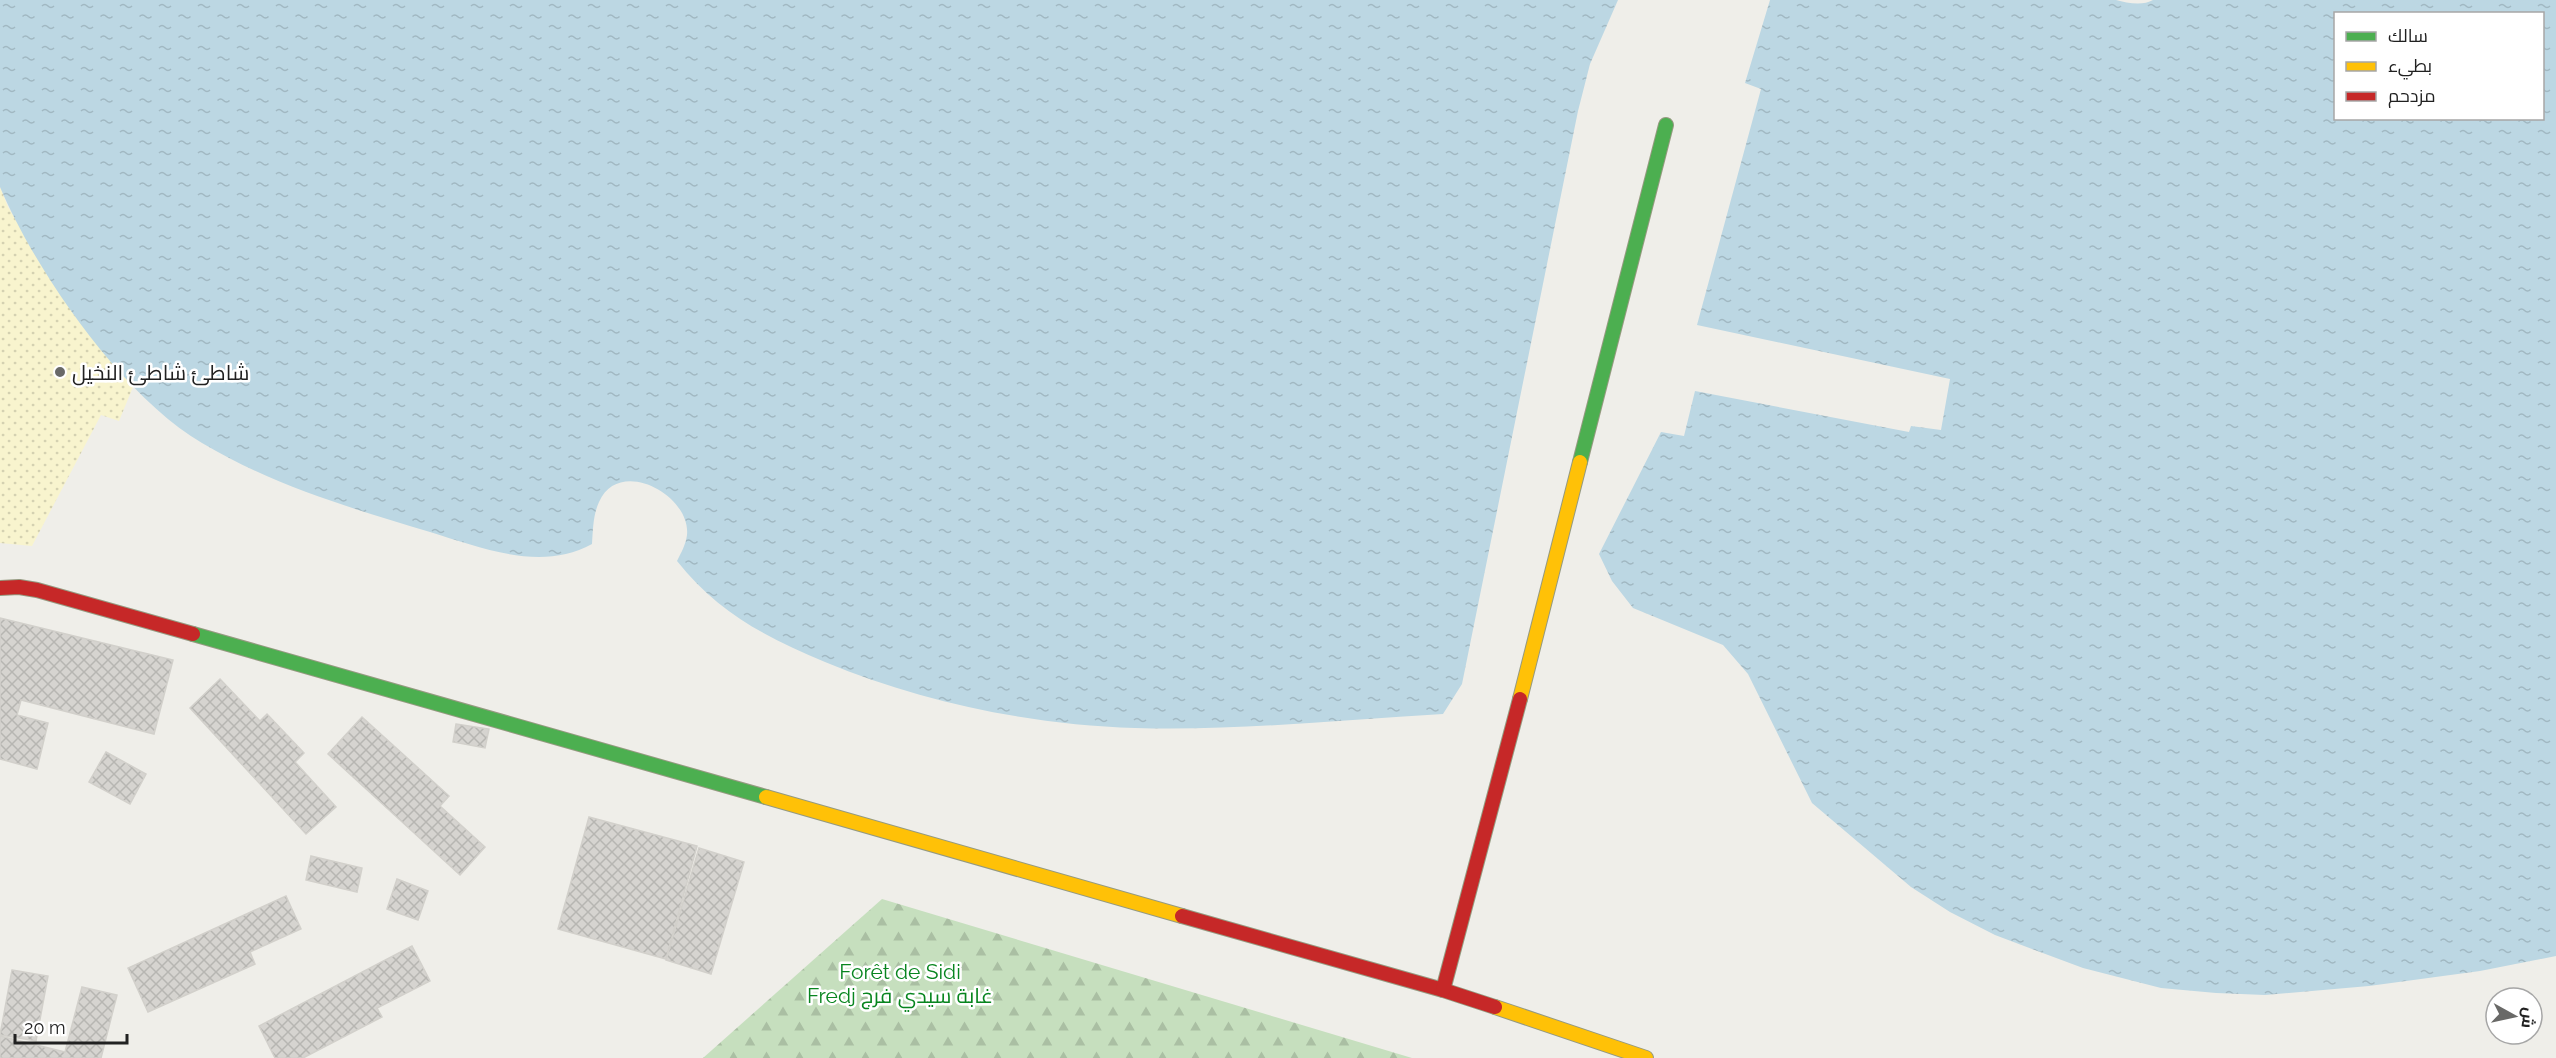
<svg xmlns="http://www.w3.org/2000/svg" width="2556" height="1058" font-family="Raleway,Cairo,sans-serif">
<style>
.forest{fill:url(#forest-firs)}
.sand{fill:url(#sand-dots)}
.water{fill:url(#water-ripples);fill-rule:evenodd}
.building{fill:url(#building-cross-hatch);stroke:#d2d0cb;stroke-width:1.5}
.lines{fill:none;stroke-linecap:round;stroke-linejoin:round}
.fast-casing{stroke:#959a80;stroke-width:16}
.slow-casing{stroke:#959a80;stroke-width:16}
.jam-casing{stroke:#959a80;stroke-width:16}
.fast{stroke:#4caf50;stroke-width:14}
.slow{stroke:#ffc107;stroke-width:14}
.jam{stroke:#c62828;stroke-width:14}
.poi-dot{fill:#696967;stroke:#fff;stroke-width:2}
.labels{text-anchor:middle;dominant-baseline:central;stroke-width:5;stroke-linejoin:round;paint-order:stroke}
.poi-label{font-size:21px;fill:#212121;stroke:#fff;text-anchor:start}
.park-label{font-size:21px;fill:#08851f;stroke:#fff}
</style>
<defs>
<pattern id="forest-firs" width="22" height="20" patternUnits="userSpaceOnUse" patternTransform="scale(1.5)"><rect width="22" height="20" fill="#c6dfbe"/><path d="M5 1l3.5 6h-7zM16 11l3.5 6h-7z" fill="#aabfa3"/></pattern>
<pattern id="sand-dots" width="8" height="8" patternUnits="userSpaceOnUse" patternTransform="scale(1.5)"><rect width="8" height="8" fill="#f8f4ce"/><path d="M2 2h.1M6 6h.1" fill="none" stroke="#d4d1b1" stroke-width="1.8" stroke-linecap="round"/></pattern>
<pattern id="water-ripples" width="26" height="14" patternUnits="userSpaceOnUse" patternTransform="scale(1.5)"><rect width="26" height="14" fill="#bcd7e3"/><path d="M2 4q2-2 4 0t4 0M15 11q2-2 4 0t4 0" fill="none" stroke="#a1b8c2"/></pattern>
<pattern id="building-cross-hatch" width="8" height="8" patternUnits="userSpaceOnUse" patternTransform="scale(1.5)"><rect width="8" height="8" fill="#d6d4d0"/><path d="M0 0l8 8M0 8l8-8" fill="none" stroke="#b7b6b2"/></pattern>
</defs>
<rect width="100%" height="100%" fill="#efeee9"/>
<path class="forest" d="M882 899 1412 1058H703Z"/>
<path class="sand" d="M0 187 8 207 64 299 133 387 119 421 101 415 32 546 0 543Z"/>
<g class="water">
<path d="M0 0H1618L1590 64 1578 111 1462 684 1443 714C1340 720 1237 731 1135 728 1030 725 922 702 825 662 767 638 717 612 677 561 681 553 686 544 687 535 691 495 619 456 599 502 593 515 593 530 592 544 541 572 482 548 430 532 353 509 272 485 202 443 122 396 36 272 0 187Z"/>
<path d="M1770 0H2116C2127 3 2143 6 2153 0H2556V956L2480 971 2369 986 2265 995 2216 993 2161 988 2083 968 1995 935 1950 912 1911 887 1812 803 1748 674 1723 645 1633 608 1612 581 1599 554 1661 432 1684 436 1695 391 1909 432 1911 426 1941 430 1950 379 1697 325 1761 89 1745 83ZM2336 14H2542V118H2336Z"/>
</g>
<g class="building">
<path d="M0 618 173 660 154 734 21 700 17 715 48 723 37 769 0 759Z"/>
<path d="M220 679 260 721 267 714 304 753 295 762 336 807 306 834 190 708Z"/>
<path d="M362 717 449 796 440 806 485 847 460 875 328 754Z"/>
<path d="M456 724 489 729 485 748 453 742Z"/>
<path d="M106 752 146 774 130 804 89 782Z"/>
<path d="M589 817 697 846 666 959 558 929Z"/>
<path d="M699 848 744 862 711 974 666 960Z"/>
<path d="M311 856 362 868 357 892 306 880Z"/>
<path d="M397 879 428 891 418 920 387 909Z"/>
<path d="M286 896 301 929 250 952 255 964 148 1012 128 968Z"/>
<path d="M412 946 430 981 377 1008 382 1017 303 1058H275L259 1026Z"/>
<path d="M12 970 48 976 36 1041 0 1035Z"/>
<path d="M82 987 117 995 101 1058H0V1036L65 1052Z"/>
</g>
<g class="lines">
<defs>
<g id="fast">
<path d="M1580 462 1666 125"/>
<path d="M193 634 766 797"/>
</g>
<g id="slow">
<path d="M1520 699 1580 462"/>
<path d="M766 797 1182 916"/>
<path d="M1495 1007 1646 1058"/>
</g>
<g id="jam">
<path d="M0 588 19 587 37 590 193 634"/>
<path d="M1182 916 1443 990 1495 1007"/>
<path d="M1443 990 1520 699"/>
</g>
</defs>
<use href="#fast" class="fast-casing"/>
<use href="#slow" class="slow-casing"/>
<use href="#jam" class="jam-casing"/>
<use href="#fast" class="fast"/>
<use href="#slow" class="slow"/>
<use href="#jam" class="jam"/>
</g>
<circle class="poi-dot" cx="60" cy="372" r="6"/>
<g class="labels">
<g class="poi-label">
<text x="72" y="372">شاطئ شاطئ النخيل</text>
</g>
<g class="park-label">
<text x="900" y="971">Forêt de Sidi<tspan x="900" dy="24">Fredj غابة سيدي فرج</tspan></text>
</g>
</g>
<rect x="2334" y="12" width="210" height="108" fill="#ffffff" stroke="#a6a6a6" stroke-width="1.5"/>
<rect x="2346" y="32" width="30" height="9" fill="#4caf50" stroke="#a6a6a6" stroke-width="1.5"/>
<text x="2388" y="42" font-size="18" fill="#212121">سالك</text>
<rect x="2346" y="62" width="30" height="9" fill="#ffc107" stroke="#a6a6a6" stroke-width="1.5"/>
<text x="2388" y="72" font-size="18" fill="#212121">بطيء</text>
<rect x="2346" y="92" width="30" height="9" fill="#c62828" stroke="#a6a6a6" stroke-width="1.5"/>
<text x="2388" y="102" font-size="18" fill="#212121">مزدحم</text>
<g transform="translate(2514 1016) rotate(98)"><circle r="28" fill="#ffffff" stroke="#a6a6a6" stroke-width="1.5"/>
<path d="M0-4.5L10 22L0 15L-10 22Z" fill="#696967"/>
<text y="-9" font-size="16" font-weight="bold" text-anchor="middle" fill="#212121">ش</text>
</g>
<path d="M15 1034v9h112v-9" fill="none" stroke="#212121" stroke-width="3"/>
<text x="24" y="1034" font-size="18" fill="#212121" stroke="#ffffff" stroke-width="4.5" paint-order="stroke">20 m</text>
</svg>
